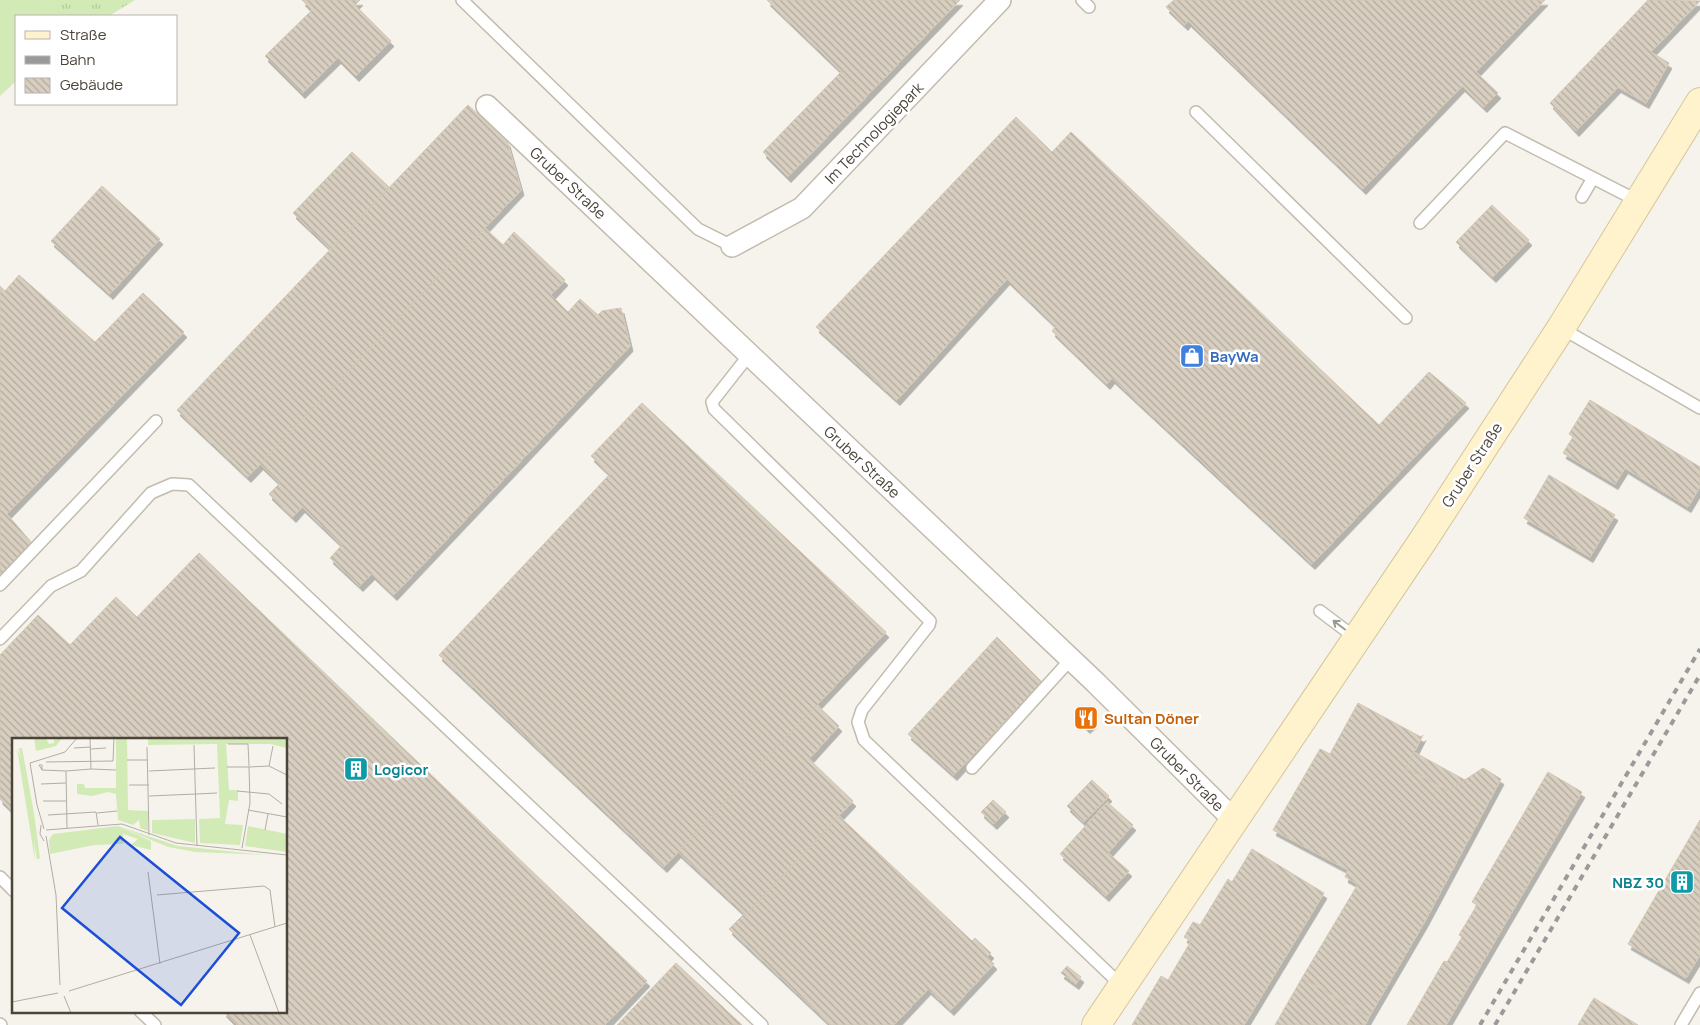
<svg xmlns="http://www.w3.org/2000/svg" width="1700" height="1025" font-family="Manrope,sans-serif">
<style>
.green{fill:#d2eab5}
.park{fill:url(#park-tufts)}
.building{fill:url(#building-back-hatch);stroke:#d3c7b4;filter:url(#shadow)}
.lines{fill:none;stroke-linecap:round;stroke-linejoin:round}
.lane-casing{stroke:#c2bbae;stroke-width:14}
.street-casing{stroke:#c2bbae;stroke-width:24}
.secondary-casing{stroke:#d6c79b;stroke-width:30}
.lane{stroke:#fff;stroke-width:11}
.street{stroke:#fff;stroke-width:21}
.secondary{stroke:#fff3cd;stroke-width:28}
.rail{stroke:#9a9a9a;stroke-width:4;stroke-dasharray:6 6;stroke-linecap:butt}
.oneway{stroke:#9c9892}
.labels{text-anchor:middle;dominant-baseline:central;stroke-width:5;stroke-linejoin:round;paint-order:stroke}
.street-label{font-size:15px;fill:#4b4439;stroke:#fff}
.shop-label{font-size:15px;font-weight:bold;fill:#366cbe;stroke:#fff;text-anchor:start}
.food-label{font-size:15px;font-weight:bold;fill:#c56008;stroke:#fff;text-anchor:start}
.culture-label{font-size:15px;font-weight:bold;fill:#0d838f;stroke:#fff;text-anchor:start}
.inset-road{fill:none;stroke:#b2ada4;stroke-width:1}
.view{fill:#1d4ed8;fill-opacity:0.15;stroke:#1d4ed8;stroke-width:2.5}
.inset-edge{fill:none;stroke:#4b4439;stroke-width:2.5}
</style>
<defs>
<pattern id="park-tufts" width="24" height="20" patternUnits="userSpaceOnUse" patternTransform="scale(1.25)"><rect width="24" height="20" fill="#d2eab5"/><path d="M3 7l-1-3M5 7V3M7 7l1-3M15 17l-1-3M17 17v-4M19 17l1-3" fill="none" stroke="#b6ca9c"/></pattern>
<pattern id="building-back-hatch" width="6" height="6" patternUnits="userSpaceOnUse" patternTransform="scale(1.25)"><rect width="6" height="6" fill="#d8cfc1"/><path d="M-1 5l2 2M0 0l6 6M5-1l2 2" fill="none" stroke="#b1aa9e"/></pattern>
<filter id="shadow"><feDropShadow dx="3" dy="5.5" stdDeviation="0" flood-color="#0004"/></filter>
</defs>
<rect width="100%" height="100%" fill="#f6f3ec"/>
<path class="green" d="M0 0H44L59 16H16V81L0 96Z"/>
<path class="park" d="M44 0H135L109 16H59Z"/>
<g class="building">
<path d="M302 0H360L355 5 391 41 356 76 338 58 302 93 265 56 312 10Z"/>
<path d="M767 0H960L867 96Z"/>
<path d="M1174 0H1545L1476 72 1498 93 1484 107 1462 86 1363 189 1188 21 1185 25 1166 7Z"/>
<path d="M1648 0 1700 1 1651 52 1669 63 1646 103 1618 87 1576 131 1550 103Z"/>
<path d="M841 72 867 96 788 177 763 152Z"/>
<path d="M468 105 507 141 521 190 248 477 177 410Z"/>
<path d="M1016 117 1052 152 1071 132 1379 425 1429 372 1466 403 1312 564 1112 378 1107 384 1052 331 1056 326 1007 279 897 400 816 327Z"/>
<path d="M352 152 389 187 331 249 293 213Z"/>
<path d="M102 186 160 239 110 294 51 241Z"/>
<path d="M1492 205 1529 240 1493 277 1456 242Z"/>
<path d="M485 228 503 245 514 232 565 280 551 295 568 312 580 299 598 315 602 311 621 308 630 346 394 595 372 574 360 586 330 558 342 545 302 507 293 517 269 494 280 483 260 464Z"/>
<path d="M19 275 95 342 143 293 184 332 7 514 32 543 0 577V286L5 291Z"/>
<path d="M1590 400 1700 467V487L1688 507 1625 468 1615 484 1563 453 1573 437 1569 434Z"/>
<path d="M642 403 886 632 664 867 439 655 610 474 591 456Z"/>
<path d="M1549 475 1615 515 1590 557 1524 518Z"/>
<path d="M199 553 647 981 605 1025H237L223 1011H286V739H14V812L0 799V655L38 615 70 645 116 597 137 617Z"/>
<path d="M997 637 1042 682 954 775 908 734Z"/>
<path d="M1358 703 1421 737 1423 735 1406 768 1448 791 1483 768 1501 779 1425 921 1369 1017 1302 978 1358 884 1345 877 1348 870 1273 830 1320 749 1330 754Z"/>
<path d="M817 705 839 726 809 759 853 801 746 915 678 852Z"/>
<path d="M1081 709 1094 722 1087 728 1075 716Z"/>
<path d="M1414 752 1465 780 1448 791 1406 768Z"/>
<path d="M1548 772 1582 792 1446 1025H1407L1444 961 1447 962 1462 937 1459 935 1477 905 1472 902Z"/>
<path d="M1092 780 1109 796 1084 822 1067 806Z"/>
<path d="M993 800 1006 812 994 824 981 812Z"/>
<path d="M1107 802 1133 825 1108 853 1129 871 1106 896 1060 854Z"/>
<path d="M839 816 972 941 975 938 991 953 987 957 994 964 951 1010 928 989 894 1025H831L729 929 744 914 746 915Z"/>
<path d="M1700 820V955L1686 978 1628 944Z"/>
<path d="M1252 849 1324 893 1244 1025H1132L1161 976 1168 980 1191 941 1184 937 1193 922 1200 925 1228 879 1232 882Z"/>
<path d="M676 963 742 1025H617Z"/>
<path d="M1067 966 1081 977 1076 984 1061 973Z"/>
<path d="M1302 978 1369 1017 1365 1025H1275Z"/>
<path d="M1594 998 1638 1025H1578Z"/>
</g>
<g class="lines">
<defs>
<g id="lane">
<path d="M462 0 698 229 732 246"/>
<path d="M1082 0 1089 7"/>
<path d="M1196 112 1406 318"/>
<path d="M1582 197 1593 178"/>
<path d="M1420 223 1505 133 1638 201"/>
<path d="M1561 328 1700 408"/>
<path d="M749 355 712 402 714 409 930 621 929 625 862 710 858 722 864 740 1122 986"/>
<path d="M0 585 156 421"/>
<path d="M1320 611 1357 639"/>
<path d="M0 639 51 586 81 571 151 493 172 484 189 485 762 1025"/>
<path d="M972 768 1071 659"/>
<path d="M0 877 14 891"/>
<path d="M140 1011 155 1025"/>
<path d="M0 1024 1 1025"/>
<path d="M1681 1025 1700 993"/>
</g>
<g id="street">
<path d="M487 106 1095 682 1235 821"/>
<path d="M732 246 802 208 1000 0"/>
</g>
<path id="secondary" d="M1096 1025 1424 539 1561 328 1700 102"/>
</defs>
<use href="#lane" class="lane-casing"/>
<use href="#street" class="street-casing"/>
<use href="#secondary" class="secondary-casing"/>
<use href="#lane" class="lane"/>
<use href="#street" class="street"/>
<use href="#secondary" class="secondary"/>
<g class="rail">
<path d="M1480 1025 1700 649"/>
<path d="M1495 1025 1700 675"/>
</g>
</g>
<defs><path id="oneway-shaft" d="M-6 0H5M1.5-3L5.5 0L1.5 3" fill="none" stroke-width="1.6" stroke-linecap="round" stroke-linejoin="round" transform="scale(1.25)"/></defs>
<use class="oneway" href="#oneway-shaft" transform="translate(1339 625) rotate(-143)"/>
<defs>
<symbol id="shop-square" viewBox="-11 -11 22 22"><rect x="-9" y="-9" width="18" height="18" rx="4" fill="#3f7fe0" stroke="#fff"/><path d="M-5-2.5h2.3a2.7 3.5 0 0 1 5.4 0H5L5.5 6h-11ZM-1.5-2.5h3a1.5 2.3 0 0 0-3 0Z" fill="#fff"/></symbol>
<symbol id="restaurant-square" viewBox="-11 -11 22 22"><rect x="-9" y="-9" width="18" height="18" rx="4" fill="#e8710a" stroke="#fff"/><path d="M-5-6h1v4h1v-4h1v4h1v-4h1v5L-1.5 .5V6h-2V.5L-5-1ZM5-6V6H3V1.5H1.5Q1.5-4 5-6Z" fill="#fff"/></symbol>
<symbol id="building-square" viewBox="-11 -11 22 22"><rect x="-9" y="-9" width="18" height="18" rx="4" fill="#0f9aa8" stroke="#fff"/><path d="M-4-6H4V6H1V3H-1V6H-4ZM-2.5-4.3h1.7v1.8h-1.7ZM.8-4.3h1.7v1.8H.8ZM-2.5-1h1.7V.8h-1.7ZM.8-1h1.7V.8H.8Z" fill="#fff"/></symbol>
</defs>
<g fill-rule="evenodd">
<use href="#shop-square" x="1178" y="342" width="28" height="28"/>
<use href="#restaurant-square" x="1072" y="704" width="28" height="28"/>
<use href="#building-square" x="342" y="755" width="28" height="28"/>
<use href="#building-square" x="1668" y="868" width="28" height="28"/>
</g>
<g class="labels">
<g class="street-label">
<text transform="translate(874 133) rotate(-46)">Im Technologiepark</text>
<text transform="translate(568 183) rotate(43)">Gruber Straße</text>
<text transform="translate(862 462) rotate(43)">Gruber Straße</text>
<text transform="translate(1472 465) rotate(-57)">Gruber Straße</text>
<text transform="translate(1187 774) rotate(45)">Gruber Straße</text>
</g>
<g class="shop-label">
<text x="1210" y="356">BayWa</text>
</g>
<g class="food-label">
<text x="1104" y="718">Sultan Döner</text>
</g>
<g class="culture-label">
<text x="374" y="769">Logicor</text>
<text x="1664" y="882" text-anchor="end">NBZ 30</text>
</g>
</g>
<g transform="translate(12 738)">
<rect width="275" height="275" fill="#f6f3ec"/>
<path d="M5 10 10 23 21 83 23 123ZM106 88 139 103V112L119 107 126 101 111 96V106L82 107 38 116 37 102 41 96Z" fill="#d2eab5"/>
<path d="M22 0H34L37 6 42 5V0H50L44 8 24 13ZM7 10H10L22 75 28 120 25 122ZM106 88 166 108 255 117 184 114 156 109Z" fill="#d2eab5"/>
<path d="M104 0H115L116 72 136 73V93L128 90 127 82 121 87 106 82 104 56 96 54 80 58 65 56V46H72L73 50H104ZM136 0H275V10L258 6H214L217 52H226V63L217 62 213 86 231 87 228 107 188 105 187 81 208 80 205 6 136 7ZM183 81V105L140 95V82ZM236 88 275 96V114L233 108Z" fill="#d2eab5"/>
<path class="inset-road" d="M216 6H236L237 28M182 7 185 108M135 9 137 97M62 10 79 9M79 11 94 10M115 22H136M34 24 101 23 102 0M257 28 261 8M215 29H237M79 31 104 32M30 32 27 27H30V32L54 33M137 33 203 30M29 46 54 45M117 47H137M225 53 257 56 270 66M184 56 205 55M137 58 184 56M31 63H54M236 72 275 79M85 75 105 73M36 77 84 74 86 87M29 87 28 96 32 103M55 90 54 33 79 31 78 0M32 91 25 67 18 25 53 14 65 0M34 92 110 86 164 105 275 117M253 92 256 76M34 98 44 157 48 247M230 110 238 65 237 29 257 28 275 37M136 134 148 226M145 157 252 148 258 152 263 189M238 197 267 275M57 253 275 185M52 258 59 275M0 264 46 255"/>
<path class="view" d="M108 99 227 195 169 267 50 170Z"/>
<rect width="275" height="275" class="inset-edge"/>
</g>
<rect x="15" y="15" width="162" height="90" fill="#ffffff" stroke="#b7b4b0"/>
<rect x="25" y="31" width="25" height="8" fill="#fff3cd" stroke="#b7b4b0"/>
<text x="60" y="40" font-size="15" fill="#4b4439">Straße</text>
<rect x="25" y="56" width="25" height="8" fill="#9a9a9a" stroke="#b7b4b0"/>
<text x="60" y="65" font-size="15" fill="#4b4439">Bahn</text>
<rect x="25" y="78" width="25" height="15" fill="url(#building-back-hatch)" stroke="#b7b4b0"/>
<text x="60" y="90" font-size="15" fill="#4b4439">Gebäude</text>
</svg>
